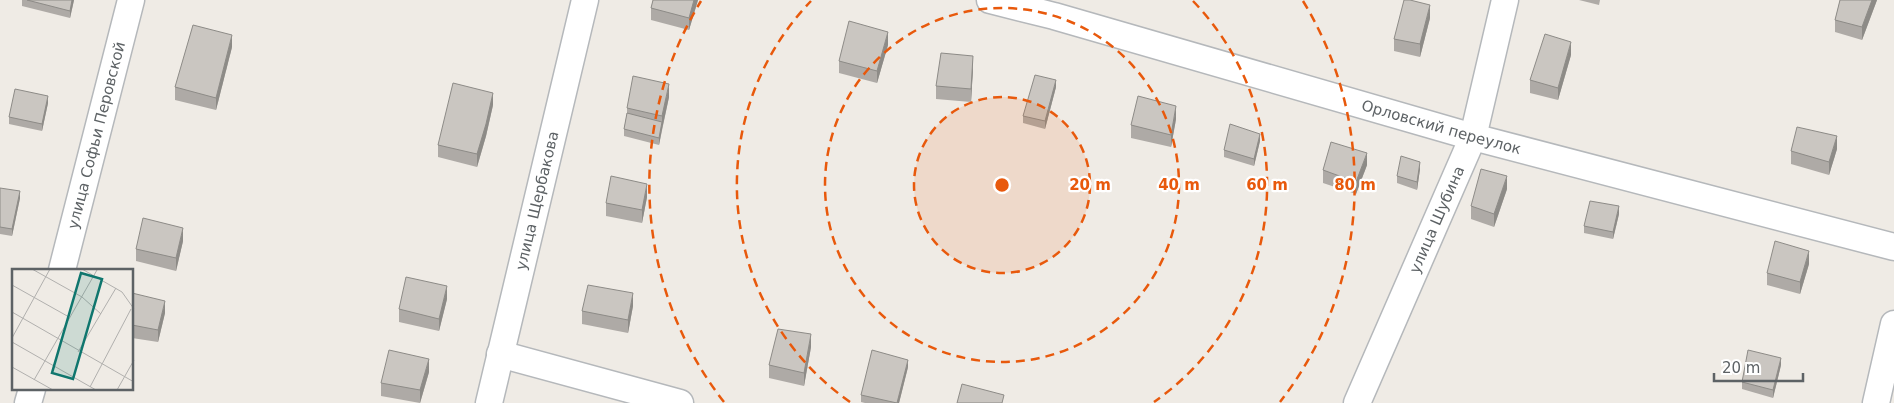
<svg xmlns="http://www.w3.org/2000/svg" width="1894" height="403" font-family="'DejaVu Sans',sans-serif">
<style>
.lines{fill:none;stroke-linecap:round;stroke-linejoin:round}
.minor-casing{stroke:#b5b8bb;stroke-width:29}
.minor{stroke:#fff;stroke-width:26}
.wall{fill:#aeaaa6}
.shaded-wall{fill:#8d8b87}
.building{fill:#cac6c1;stroke:#8d8b87}
.ring{fill:none;stroke:#e8590c;stroke-width:2.5;stroke-dasharray:9 6}
.labels{text-anchor:middle;dominant-baseline:central;stroke-width:4.5;stroke-linejoin:round;paint-order:stroke}
.street-label{font-size:15px;fill:#5d6265;stroke:#fff}
.inset-road{fill:none;stroke:#b1b0ae;stroke-width:1}
.view{fill:#0f766e;fill-opacity:0.15;stroke:#0f766e;stroke-width:2.5}
.inset-edge{fill:none;stroke:#5d6265;stroke-width:2.5}
.centre{fill:#e8590c;stroke:#fff;stroke-width:2.5}
.ring-label{font-size:15px;text-anchor:middle;font-weight:bold;fill:#e8590c;stroke:#fff;stroke-width:4.5;stroke-linejoin:round;paint-order:stroke}
</style>
<rect width="100%" height="100%" fill="#efebe5"/>
<g class="lines">
<defs>
<g id="minor">
<path id="s1" d="M990 0 1054 16 1473 137 1894 247"/>
<path id="s2" d="M62 270 131 0"/>
<path d="M500 354 680 403"/>
<path d="M28 403 32 389"/>
<path id="s3" d="M489 403 585 0"/>
<path id="s4" d="M1357 403 1473 137 1505 0"/>
<path d="M1876 403 1894 324"/>
</g>
</defs>
<use href="#minor" class="minor-casing"/>
<use href="#minor" class="minor"/>
</g>
<g class="wall">
<path d="M22 0H74L70 18 22 6Z"/>
<path d="M653 0H698L689 30 651 20V8Z"/>
<path d="M1579 0H1600L1599 5Z"/>
<path d="M1840 0H1877L1862 40 1835 32V20Z"/>
<path d="M1430 18 1420 57 1394 51V39Z"/>
<path d="M888 45 877 83 839 73V61Z"/>
<path d="M232 47 216 110 175 100V87Z"/>
<path d="M1571 55 1558 100 1530 93V80Z"/>
<path d="M973 69 971 102 936 99V86Z"/>
<path d="M1056 87 1045 129 1023 123V116Z"/>
<path d="M669 97 659 145 624 136V129L627 113V108Z"/>
<path d="M48 103 42 131 9 124V117Z"/>
<path d="M493 105 486 136 477 167 438 157V145Z"/>
<path d="M1176 119 1171 147 1131 138V125Z"/>
<path d="M1260 141 1254 166 1224 157V150Z"/>
<path d="M1837 149 1829 175 1791 164V151Z"/>
<path d="M1367 165 1356 194 1323 183V170Z"/>
<path d="M1420 169 1417 190 1397 183V176Z"/>
<path d="M0 188 20 198 12 236 0 234Z"/>
<path d="M1507 189 1494 227 1471 219V206Z"/>
<path d="M647 197 642 223 606 216V203Z"/>
<path d="M1619 214 1613 239 1584 233V226Z"/>
<path d="M183 241 176 271 136 261V249Z"/>
<path d="M1809 264 1800 294 1767 285V273Z"/>
<path d="M132 293 165 313 158 342 132 338Z"/>
<path d="M447 299 439 331 399 322V309Z"/>
<path d="M633 306 628 333 582 324V311Z"/>
<path d="M811 347 804 386 769 378V365Z"/>
<path d="M1781 365 1773 398 1742 389V382Z"/>
<path d="M908 367 899 403H865L861 402V395Z"/>
<path d="M429 372 420 403 381 396V383Z"/>
</g>
<g class="shaded-wall">
<path d="M72 0H74L70 18V11Z"/>
<path d="M694 0H698L689 30V18Z"/>
<path d="M1872 0H1877L1862 40V27Z"/>
<path d="M1430 5V18L1420 57V44Z"/>
<path d="M888 32V45L877 83V71Z"/>
<path d="M232 35V47L216 110V98Z"/>
<path d="M1571 42V55L1558 100V88Z"/>
<path d="M973 56V69L971 102V89Z"/>
<path d="M1056 80V87L1045 129V121Z"/>
<path d="M669 84V97L662 129V116Z"/>
<path d="M493 93V105L486 136 477 167V154Z"/>
<path d="M48 96V103L42 131V124Z"/>
<path d="M1176 106V119L1171 147V135Z"/>
<path d="M662 122V129L659 145V138Z"/>
<path d="M1260 134V141L1254 166V159Z"/>
<path d="M1837 136V149L1829 175V162Z"/>
<path d="M1367 153V165L1356 194V182Z"/>
<path d="M1420 162V169L1417 190V182Z"/>
<path d="M1507 176V189L1494 227V214Z"/>
<path d="M647 184V197L642 223V210Z"/>
<path d="M20 191V198L12 236V229Z"/>
<path d="M1619 206V214L1613 239V232Z"/>
<path d="M183 228V241L176 271V258Z"/>
<path d="M1809 251V264L1800 294V282Z"/>
<path d="M447 286V299L439 331V319Z"/>
<path d="M633 293V306L628 333V320Z"/>
<path d="M165 301V313L158 342V330Z"/>
<path d="M811 334V347L804 386V373Z"/>
<path d="M1781 358V365L1773 398V390Z"/>
<path d="M429 359V372L420 403V390Z"/>
<path d="M908 360V367L899 403H897Z"/>
</g>
<g class="building">
<path d="M27 0H72L70 11Z"/>
<path d="M653 0H694L689 18 651 8Z"/>
<path d="M1404 0H1410L1430 5 1420 44 1394 39Z"/>
<path d="M1840 0H1872L1862 27 1835 20Z"/>
<path d="M849 21 888 32 877 71 839 61Z"/>
<path d="M193 25 232 35 216 98 175 87Z"/>
<path d="M1545 34 1571 42 1558 88 1530 80Z"/>
<path d="M941 53 973 56 971 89 936 86Z"/>
<path d="M1035 75 1056 80 1045 121 1023 116Z"/>
<path d="M633 76 669 84 662 116 627 108Z"/>
<path d="M453 83 493 93 486 124 477 154 438 145Z"/>
<path d="M15 89 48 96 42 124 9 117Z"/>
<path d="M1138 96 1176 106 1171 135 1131 125Z"/>
<path d="M627 113 662 122 659 138 624 129Z"/>
<path d="M1230 124 1260 134 1254 159 1224 150Z"/>
<path d="M1797 127 1837 136 1829 162 1791 151Z"/>
<path d="M1331 142 1367 153 1356 182 1323 170Z"/>
<path d="M1401 156 1420 162 1417 182 1397 176Z"/>
<path d="M1481 169 1507 176 1494 214 1471 206Z"/>
<path d="M611 176 647 184 642 210 606 203Z"/>
<path d="M0 188 20 191 12 229 0 227Z"/>
<path d="M1590 201 1619 206 1613 232 1584 226Z"/>
<path d="M143 218 183 228 176 258 136 249Z"/>
<path d="M1775 241 1809 251 1800 282 1767 273Z"/>
<path d="M406 277 447 286 439 319 399 309Z"/>
<path d="M588 285 633 293 628 320 582 311Z"/>
<path d="M132 293 165 301 158 330 132 325Z"/>
<path d="M778 329 811 334 804 373 769 365Z"/>
<path d="M389 350 429 359 420 390 381 383Z"/>
<path d="M872 350 908 360 897 403 861 395Z"/>
<path d="M1748 350 1781 358 1773 390 1742 382Z"/>
<path d="M962 384 1004 395 1002 403H957Z"/>
</g>
<circle cx="1002" cy="185" r="88" fill="#e8590c" fill-opacity=".12"/>
<g class="ring">
<circle cx="1002" cy="185" r="88"/>
<circle cx="1002" cy="185" r="177"/>
<path d="M850 402A265 265 0 0 1 811 1M1193 1A265 265 0 0 1 1154 402"/>
<path d="M724 402A353 353 0 0 1 701 1M1303 1A353 353 0 0 1 1280 402"/>
</g>
<g class="labels">
<g class="street-label">
<text stroke="none"><textPath href="#s1" startOffset="469">Орловский переулок</textPath></text>
<text stroke="none"><textPath href="#s2" startOffset="139">улица Софьи Перовской</textPath></text>
<text stroke="none"><textPath href="#s3" startOffset="208">улица Щербакова</textPath></text>
<text stroke="none"><textPath href="#s4" startOffset="200">улица Шубина</textPath></text>
</g>
</g>
<g transform="translate(12 269)">
<rect width="121" height="121" fill="#efebe5"/>
<path class="inset-road" d="M20 0 70 28 89 45M70 0 110 23 122 40M0 16 57 48M0 43 122 113M0 69 38 0M0 73 84 121M66 83 104 19M0 98 41 121M22 111 85 1M78 118 119 40M105 121 122 91"/>
<path class="view" d="M69 4 90 10 61 110 40 104Z"/>
<rect width="121" height="121" class="inset-edge"/>
</g>
<circle cx="1002" cy="185" r="8" class="centre"/>
<g class="ring-label">
<text x="1090" y="190">20 m</text>
<text x="1179" y="190">40 m</text>
<text x="1267" y="190">60 m</text>
<text x="1355" y="190">80 m</text>
</g>
<path d="M1714 373v8h89v-8" fill="none" stroke="#5d6265" stroke-width="2.5"/>
<text x="1722" y="373" font-size="15" fill="#5d6265" stroke="#ffffff" stroke-width="4" paint-order="stroke">20 m</text>
</svg>
